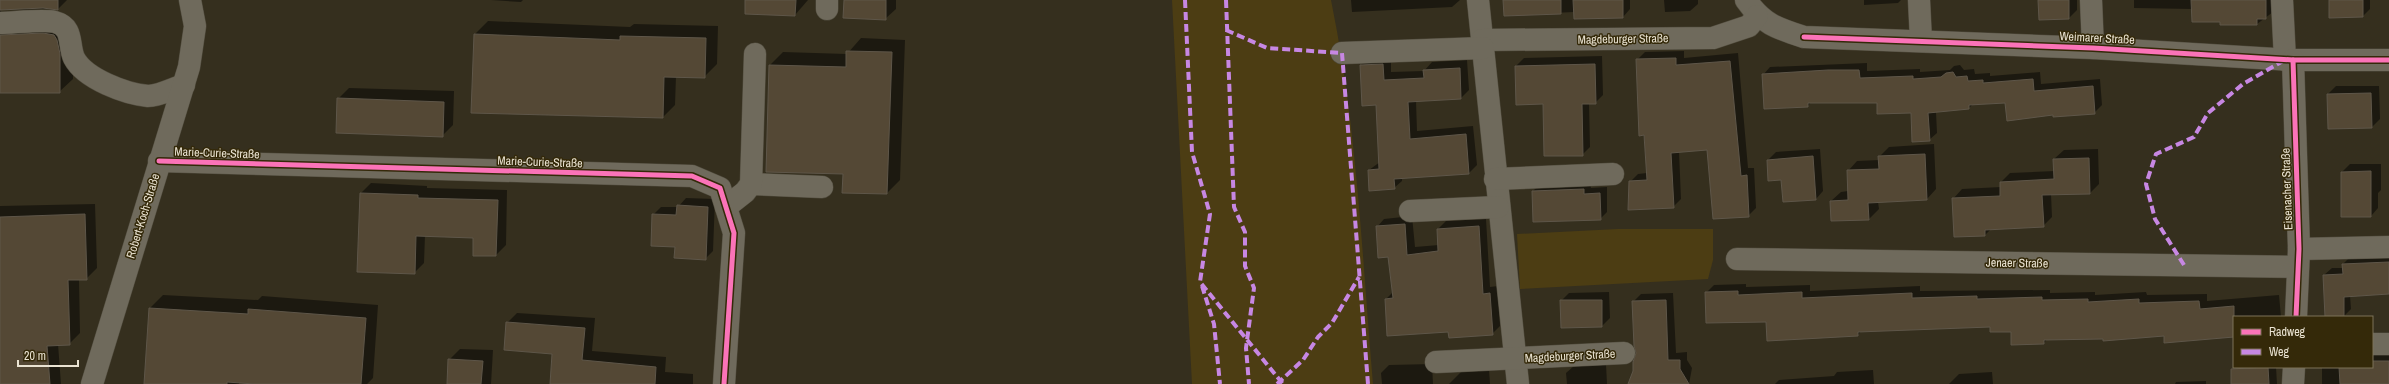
<svg xmlns="http://www.w3.org/2000/svg" width="2389" height="384" font-family="'Archivo Narrow',sans-serif">
<style>
.green{fill:#4c3d13}
.shadow{fill:#0007}
.building{fill:#544835;stroke:#5e5649}
.lines{fill:none;stroke-linecap:round;stroke-linejoin:round}
.minor-casing{stroke:#514c3e;stroke-width:23}
.minor{stroke:#6f6a5c;stroke-width:22}
.quiet{stroke:#c787e3;stroke-width:4;stroke-dasharray:8 4;stroke-linecap:butt}
.cycleway-casing{stroke:#342909;stroke-width:8}
.cycleway{stroke:#fb73b8;stroke-width:5}
.labels{text-anchor:middle;dominant-baseline:central;stroke-width:3;stroke-linejoin:round;paint-order:stroke}
.street-label{font-size:12px;fill:#eae3d2;stroke:#342909}
</style>
<rect width="100%" height="100%" fill="#352f1e"/>
<g class="green">
<path d="M1172 0H1331C1357 126 1362 256 1373 384H1192Z"/>
<path d="M1618 229H1713V260L1708 279 1520 289 1517 234Z"/>
</g>
<g class="shadow">
<path d="M0 0H67L58 9 0 10 7 21 57 20 73 40V79L59 92H0Z"/>
<path d="M491 0H523L521 2Z"/>
<path d="M749 0H808L795 15Z"/>
<path d="M845 0H896V9L885 19Z"/>
<path d="M1351 0H1460L1452 7 1352 12Z"/>
<path d="M1504 0H1630V9L1623 17 1574 12 1505 15Z"/>
<path d="M1664 0H1698V4L1690 11 1665 12Z"/>
<path d="M1864 0H1901L1898 3 1864 5Z"/>
<path d="M2039 0H2077V10L2069 18Z"/>
<path d="M2134 0H2273V12L2257 24 2221 21 2192 9 2134 8Z"/>
<path d="M2330 0H2370V9L2363 16Z"/>
<path d="M488 21 630 27 634 24 718 26 717 64 704 77 676 76 675 105 663 117 472 112 475 34Z"/>
<path d="M861 38 905 40 900 180 887 193 770 65 783 52 847 54Z"/>
<path d="M1684 51V58L1738 53 1748 168H1754L1756 208 1748 216 1708 149 1679 151 1681 199 1673 207 1630 182 1638 174 1647 173 1637 60 1645 52Z"/>
<path d="M1602 56 1603 95 1595 103H1589L1590 147 1582 155 1516 66 1524 58Z"/>
<path d="M1369 57H1391V72L1424 71 1432 62 1467 60 1469 90 1461 98 1416 101 1417 131 1473 126 1477 165 1469 173 1402 177V181L1394 188 1369 170 1380 162 1377 104 1361 65Z"/>
<path d="M1867 63V71L1920 69V72L1950 70 1954 66 1960 65 1964 70 1974 69 1975 74 1990 73V76L2040 72 2041 84 2100 79 2102 105 2094 113 2006 102 1973 104 1969 108 1936 112 1937 133 1929 140 1912 112 1878 102H1811L1808 106 1763 75 1770 67Z"/>
<path d="M2336 86H2379L2380 119 2372 127 2328 94Z"/>
<path d="M349 88 454 91 453 125 442 136 338 99Z"/>
<path d="M1934 144 1936 189 1927 199 1878 202 1879 209 1869 219 1831 201 1841 192 1848 191V171L1857 161 1879 160V157L1889 147Z"/>
<path d="M1820 149 1823 191 1816 199 1782 179 1768 160 1776 152Z"/>
<path d="M2098 149 2099 184 2090 193 2051 194 2052 217 2043 226 1991 229 1985 235 1953 199 1962 189 2001 187V182L2010 173 2055 171 2054 159 2064 150Z"/>
<path d="M2350 164H2381V190L2378 193V208L2371 216 2342 172Z"/>
<path d="M371 183 427 186V188L507 190 506 245 496 255 474 237 425 235 424 263 414 273 361 193Z"/>
<path d="M1590 183 1591 188 1607 187V212L1600 219 1533 191 1540 184Z"/>
<path d="M686 198 715 199 713 251 705 259 676 246 653 215 661 207H678Z"/>
<path d="M95 204 97 268 86 279H79L80 333 69 344H58L61 384H0V206Z"/>
<path d="M1412 216 1415 247 1439 245 1438 229 1446 221 1486 219 1490 287 1498 286 1500 326 1492 334 1449 331 1386 299 1393 292 1389 256 1377 227 1384 219Z"/>
<path d="M2389 255V293L2350 295 2351 309 2344 316 2324 275 2332 268H2343V264L2350 257Z"/>
<path d="M1746 284V287L1810 285V291L1920 286V291L2050 290V293L2095 292V295L2146 292 2147 295 2207 294V301L2279 295 2281 317H2234V336L2165 335 2048 338 2044 343 2012 331 1991 326 1862 330 1858 335 1767 321 1706 293 1714 285Z"/>
<path d="M1609 292 1610 318 1602 326 1561 301 1569 293Z"/>
<path d="M1673 293 1676 353 1687 352V360L1692 368 1689 384H1631L1637 353 1633 302 1641 294Z"/>
<path d="M163 295 258 300 262 296 378 305 373 378 367 384H267L239 382V384H145L150 308Z"/>
<path d="M517 313 595 318 592 351 666 357 665 372 693 374V384H551L553 353 507 323Z"/>
<path d="M460 349 493 350 491 384H448L449 360Z"/>
<path d="M2372 353H2389V384H2322V367H2372Z"/>
<path d="M1432 364 1433 384H1382L1381 373 1389 365Z"/>
<path d="M1606 364 1607 384H1567L1566 373 1574 366Z"/>
<path d="M2234 367H2276L2277 384H2232V369Z"/>
<path d="M1489 369 1490 384H1449L1462 371Z"/>
<path d="M1873 370 1874 384H1775L1779 380 1834 376 1837 372Z"/>
<path d="M1992 372 1993 384H1949L1959 374Z"/>
<path d="M2206 381V384H2175L2176 382Z"/>
</g>
<g class="building">
<path d="M0 0H58V10L43 8 0 10Z"/>
<path d="M745 0H796L795 16 745 14Z"/>
<path d="M844 0H886V20L843 18Z"/>
<path d="M1503 0H1561V14L1504 16Z"/>
<path d="M1573 0H1623V18L1574 19Z"/>
<path d="M2038 0H2069V19L2039 20Z"/>
<path d="M2191 0H2266V19H2257V25H2220V22H2192Z"/>
<path d="M2329 0H2363V17L2329 18Z"/>
<path d="M43 33 54 35 57 40 60 54V93H0V35Z"/>
<path d="M474 34 620 40V36L706 38 705 78 664 77 663 118 471 113Z"/>
<path d="M846 51 892 52 887 194 842 193 843 174 766 172 769 65 846 67Z"/>
<path d="M1676 58V65L1730 61 1741 176 1747 175 1749 217 1713 219 1707 150 1671 153 1674 208 1628 210 1629 181 1647 180 1644 135 1639 136 1636 59Z"/>
<path d="M1383 64 1384 80 1424 78 1423 70 1460 68 1461 99 1408 102 1410 139 1466 134 1469 174 1394 179 1395 189 1369 191 1368 170 1379 169 1376 105 1362 106 1360 65Z"/>
<path d="M1595 64 1596 104H1582L1583 156H1544L1543 104 1516 105 1515 66Z"/>
<path d="M1828 70H1859L1860 78 1913 76V79L1941 77 1946 73 1953 72 1956 77 1967 76 1968 81 1983 80V83L2033 79 2034 91 2093 86 2095 114 2053 117V115L2007 121 2005 103 1969 105V109L1928 113 1930 141 1912 142 1911 113 1877 114V103H1808V107L1764 109 1762 74Z"/>
<path d="M2371 93 2372 128 2328 129 2327 94Z"/>
<path d="M337 98 444 102 443 137 336 133Z"/>
<path d="M1925 154 1927 200 1868 203 1869 220 1831 221 1830 201 1848 200 1847 170 1879 169 1878 156Z"/>
<path d="M1813 156 1816 200 1783 202 1781 180 1768 181 1767 160Z"/>
<path d="M2089 158 2090 194 2042 195 2044 227 1985 230V236L1954 237 1952 198 2000 196V182L2054 179 2053 159Z"/>
<path d="M2371 171V217H2341V172Z"/>
<path d="M1584 189V194L1600 193 1601 220 1533 222 1532 191Z"/>
<path d="M360 193 418 195V198L498 200 496 256H473V238L416 236 415 274 357 272Z"/>
<path d="M677 205 708 207 706 260 674 258 675 247 651 246 652 214 676 215Z"/>
<path d="M85 214 87 280H68L70 345 47 346 50 384H0V217Z"/>
<path d="M1405 224 1407 255 1438 251 1437 229 1479 226 1483 294 1490 293 1493 335 1449 338 1448 332 1387 336 1385 299 1393 298 1388 257 1378 258 1376 226Z"/>
<path d="M2389 262V294L2344 297V317H2325L2323 275 2343 274 2342 264Z"/>
<path d="M1738 291V295L1802 292V298L1912 293V298L1977 296V299L2042 297V300L2088 299V302L2139 299V303L2199 301 2200 309 2234 306V337L2164 343V336L2103 341V339L2044 340V344L2011 345V332H1990V327L1858 332V336L1767 341 1766 322 1706 323 1705 292Z"/>
<path d="M1560 300H1602V327L1561 328Z"/>
<path d="M1666 300 1668 360H1680V369L1689 384H1628L1633 371V362L1636 353 1634 346 1632 301Z"/>
<path d="M149 308 248 314V309L366 318 361 384H254L227 382V384H144Z"/>
<path d="M506 322 585 328 582 360 656 367 655 384H550L552 354 504 350Z"/>
<path d="M448 359 483 361 481 384H447Z"/>
<path d="M2372 361H2389V384H2340L2339 367H2372Z"/>
<path d="M2268 367 2269 384H2231V369Z"/>
</g>
<g class="lines">
<defs>
<g id="minor">
<path d="M1478 0 1518 384"/>
<path d="M1746 0C1763 24 1776 28 1804 37L2093 48 2293 60H2389"/>
<path d="M1919 0 1921 41"/>
<path d="M2091 0 2093 48"/>
<path d="M2282 0 2285 60"/>
<path d="M827 9V0"/>
<path d="M0 23C13 23 44 19 55 22 74 27 68 45 74 58 85 79 126 94 148 96 159 96 174 88 184 85"/>
<path d="M1482 40 1713 38 1749 26 1757 16"/>
<path d="M1342 53 1483 48"/>
<path d="M2293 60 2299 249 2296 317"/>
<path d="M159 161 692 176 720 188 734 233 724 384"/>
<path d="M1495 179 1613 174"/>
<path d="M751 184 822 187"/>
<path d="M726 207 745 192 751 184 755 54"/>
<path d="M1410 211 1498 207"/>
<path d="M2299 249 2389 247"/>
<path d="M1737 259 2298 267"/>
<path d="M2372 344H2389"/>
<path d="M1436 362 1624 353"/>
<path d="M92 384 189 67 195 26 190 0"/>
<path d="M2293 384 2294 367"/>
</g>
</defs>
<use href="#minor" class="minor-casing"/>
<use href="#minor" class="minor"/>
<g class="quiet">
<path d="M1185 0 1192 152 1210 214 1200 282 1283 384"/>
<path d="M1226 0 1234 207 1245 232V266L1254 288 1246 348 1249 384"/>
<path d="M1226 30 1267 48 1342 53 1368 384"/>
<path d="M2184 265 2155 219 2146 184 2156 154 2194 137 2208 113 2243 84 2283 61"/>
<path d="M1202 286 1214 324 1220 384"/>
<path d="M1277 384 1303 360 1318 337 1332 323 1359 277"/>
</g>
<defs>
<g id="cycleway">
<path d="M1804 37 2093 48 2293 60H2389"/>
<path d="M2293 60 2299 249 2296 317"/>
<path d="M159 161 692 176 720 188 734 233 724 384"/>
</g>
</defs>
<use href="#cycleway" class="cycleway-casing"/>
<use href="#cycleway" class="cycleway"/>
</g>
<g class="labels">
<g class="street-label">
<text transform="translate(2097 38) rotate(3)">Weimarer Straße</text>
<text transform="translate(1623 39) rotate(-1)">Magdeburger Straße</text>
<text transform="translate(217 153) rotate(2)">Marie-Curie-Straße</text>
<text transform="translate(540 162) rotate(2)">Marie-Curie-Straße</text>
<text transform="translate(2287 189) rotate(-92)">Eisenacher Straße</text>
<text transform="translate(143 216) rotate(-73)">Robert-Koch-Straße</text>
<text transform="translate(2017 263) rotate(1)">Jenaer Straße</text>
<text transform="translate(1570 356) rotate(-3)">Magdeburger Straße</text>
</g>
</g>
<rect x="2233" y="316" width="140" height="52" fill="#342909" stroke="#7d7359"/>
<rect x="2241" y="329" width="20" height="6" fill="#fb73b8" stroke="#7d7359"/>
<text x="2269" y="336" font-size="12" fill="#eae3d2">Radweg</text>
<rect x="2241" y="349" width="20" height="6" fill="#c787e3" stroke="#7d7359"/>
<text x="2269" y="356" font-size="12" fill="#eae3d2">Weg</text>
<path d="M18 360v6h60v-6" fill="none" stroke="#eae3d2" stroke-width="2"/>
<text x="24" y="360" font-size="12" fill="#eae3d2" stroke="#342909" stroke-width="3" paint-order="stroke">20 m</text>
</svg>
